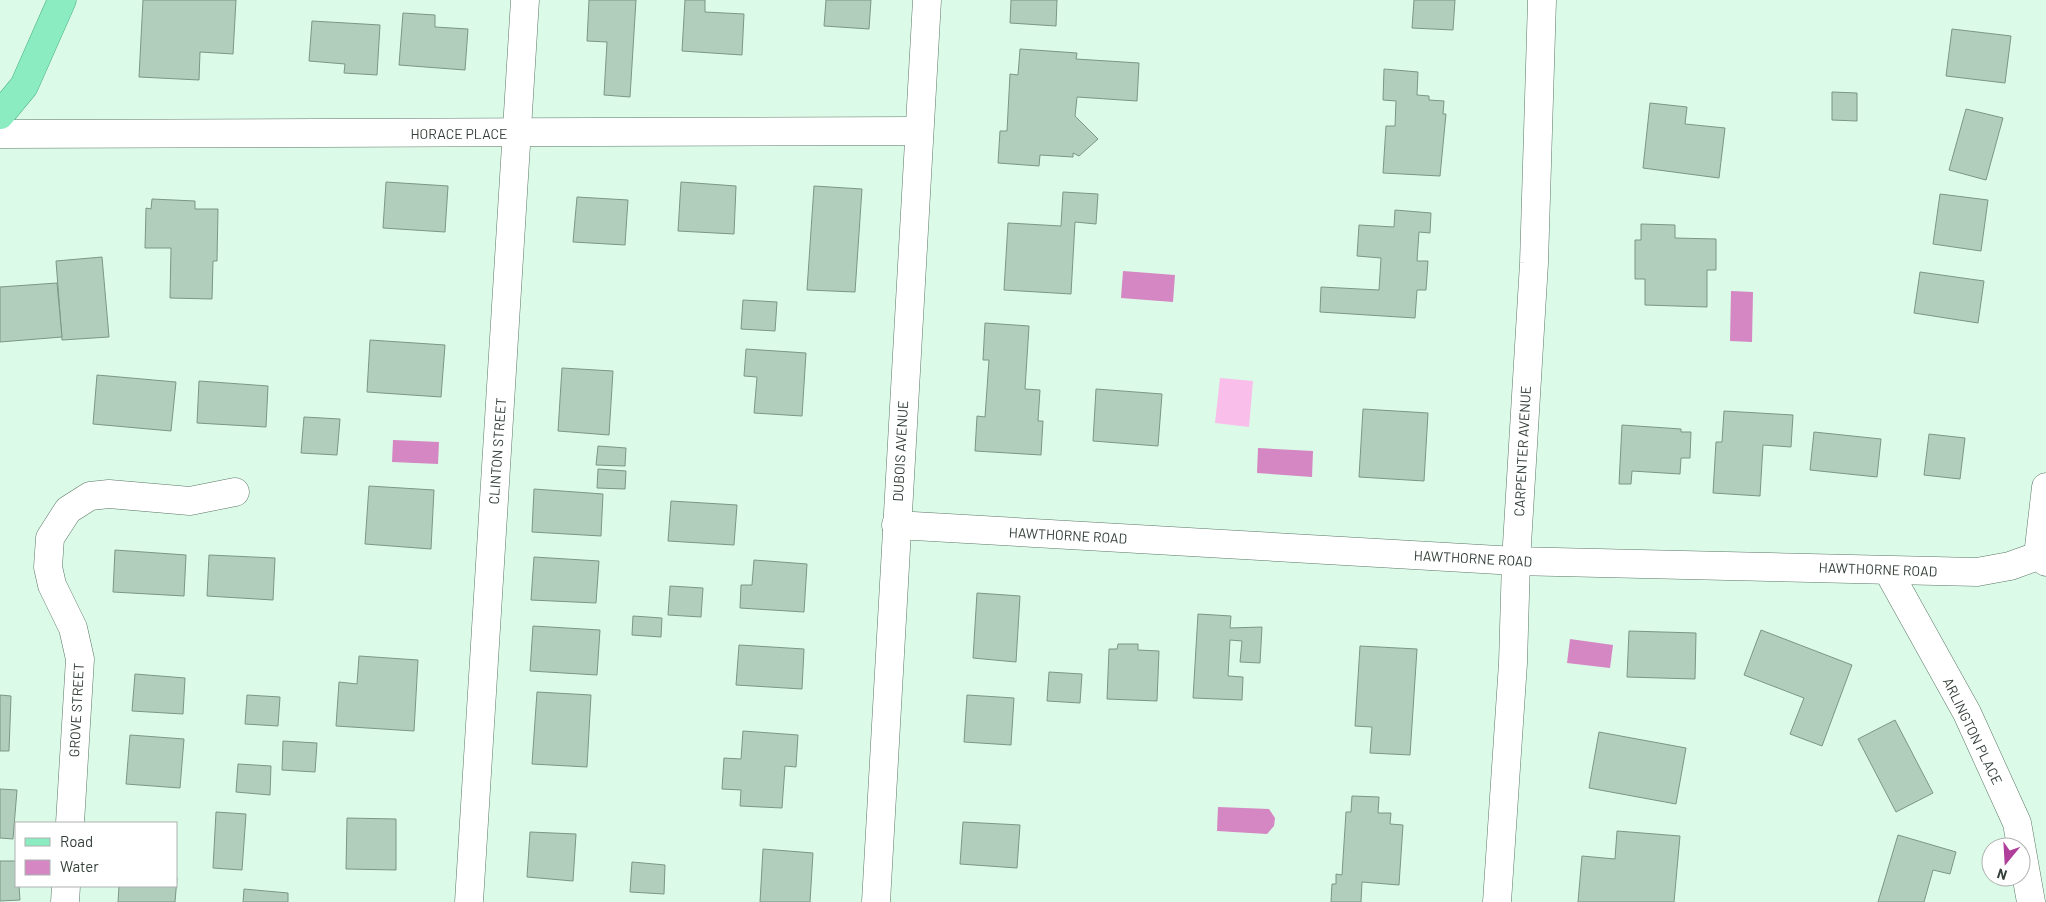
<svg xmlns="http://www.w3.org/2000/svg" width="2046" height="902" font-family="Barlow,sans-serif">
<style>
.green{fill:#f9beea}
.water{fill:#d487c2}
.building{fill:#b1cebc;stroke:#7b9686}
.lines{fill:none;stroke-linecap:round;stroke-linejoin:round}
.minor-casing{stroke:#5c7767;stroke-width:29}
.major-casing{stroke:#3ba876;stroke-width:29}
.minor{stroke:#fff;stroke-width:28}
.major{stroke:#8cecc1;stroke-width:28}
.labels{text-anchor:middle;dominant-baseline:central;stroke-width:4.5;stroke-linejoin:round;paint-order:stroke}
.street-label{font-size:14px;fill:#333f38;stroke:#fff}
</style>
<rect width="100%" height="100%" fill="#dcfae8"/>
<path class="green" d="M1220 378 1253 381 1249 427 1215 423Z"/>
<g class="water">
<path d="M1123 271 1175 275 1173 302 1121 298Z"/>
<path d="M1731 291 1753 292 1752 342 1730 341Z"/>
<path d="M393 440 439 442 438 464 392 462Z"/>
<path d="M1258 448 1313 451 1312 477 1257 473Z"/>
<path d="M1570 639 1613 645 1610 668 1567 663Z"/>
<path d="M1218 807 1269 809 1275 818 1274 826 1267 834 1217 831Z"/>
</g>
<g class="building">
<path d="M143 0H236L233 54 200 52 199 80 139 77Z"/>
<path d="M589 0H636L630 97 604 95 607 42 587 41Z"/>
<path d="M685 0H705V12L744 14 742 55 682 51Z"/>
<path d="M826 0H871L869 29 824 26Z"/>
<path d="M1011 0H1057L1056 26 1010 23Z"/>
<path d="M1414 0H1455L1453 30 1412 28Z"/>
<path d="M403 13 435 15V27L468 29 465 70 399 65Z"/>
<path d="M312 21 380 25 377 75 344 73 345 64 309 61Z"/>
<path d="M1952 29 2011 36 2005 83 1946 76Z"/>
<path d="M1020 49 1077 53 1076 59 1139 63 1137 101 1077 97 1075 116 1098 139 1079 156 1073 153V157L1040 155 1039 166 998 163 1000 131H1007L1010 74 1018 75Z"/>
<path d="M1384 69 1418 72 1417 95 1429 96V100L1444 101 1443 114H1446L1440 176 1383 173 1386 126H1395L1396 101 1383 100Z"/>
<path d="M1832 92 1857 93V121L1832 120Z"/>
<path d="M1650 103 1687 107 1685 124 1725 128 1719 178 1643 168Z"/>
<path d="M1966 109 2003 118 1986 180 1949 170Z"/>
<path d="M386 182 448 186 445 232 383 228Z"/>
<path d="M681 182 736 186 734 234 678 231Z"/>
<path d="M814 186 862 189 855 292 807 290Z"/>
<path d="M1063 192 1098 194 1096 224 1075 222 1071 294 1004 290 1008 223 1061 226Z"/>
<path d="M1940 194 1988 200 1981 251 1933 244Z"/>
<path d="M577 197 628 200 625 245 573 242Z"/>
<path d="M152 199 195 201V209H218L217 261H213L212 299 170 298 171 248H145L146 208 151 209Z"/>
<path d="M1395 210 1431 213 1430 233 1419 232 1417 261H1428L1426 290H1417L1415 318 1320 312 1321 287 1379 290 1381 258 1357 256 1359 225 1394 227Z"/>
<path d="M1641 224 1675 225V238L1716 239V270H1707V307L1645 305V279H1635V240H1641Z"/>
<path d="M102 257 109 337 62 340 56 261Z"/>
<path d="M1920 272 1984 281 1978 323 1914 313Z"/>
<path d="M57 283 62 337 0 342V287Z"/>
<path d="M743 300 777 302 775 331 741 329Z"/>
<path d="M985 323 1029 326 1025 389 1040 390 1038 421H1043L1041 455 975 451 977 416 985 417 989 360H983Z"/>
<path d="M370 340 445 345 441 397 367 392Z"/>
<path d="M746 349 806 353 802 416 754 413 757 377 744 376Z"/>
<path d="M562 368 613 371 609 435 558 431Z"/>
<path d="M97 375 176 382 171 431 93 424Z"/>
<path d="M199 381 268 386 266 427 197 423Z"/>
<path d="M1096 389 1162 394 1158 446 1093 441Z"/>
<path d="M1363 409 1428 413 1424 481 1359 477Z"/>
<path d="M1724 411 1793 415 1791 447 1763 445 1760 496 1713 493 1716 442H1722Z"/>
<path d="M304 417 340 419 337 455 301 453Z"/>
<path d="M1622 425 1681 429V432H1691L1690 458H1681L1680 474 1632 471 1631 484H1619Z"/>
<path d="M1814 432 1881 439 1877 477 1810 470Z"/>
<path d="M1929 434 1965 438 1960 479 1924 475Z"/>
<path d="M598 446 626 448 625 466 596 465Z"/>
<path d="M598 469 626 471 625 489 597 488Z"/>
<path d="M369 486 434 490 431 549 365 544Z"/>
<path d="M534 489 603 494 601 536 532 532Z"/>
<path d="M671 501 737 505 734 545 668 541Z"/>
<path d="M115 550 186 555 184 596 113 592Z"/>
<path d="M209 555 275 558 273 600 207 596Z"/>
<path d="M534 557 599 561 596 603 531 600Z"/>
<path d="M754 560 807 564 804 612 740 608 741 585H752Z"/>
<path d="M670 586 703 588 701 617 668 615Z"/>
<path d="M977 593 1020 596 1016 662 973 658Z"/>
<path d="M1198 614 1231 616 1230 628 1262 627 1260 663 1240 662 1242 641 1230 640 1228 676 1243 677 1242 700 1193 698Z"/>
<path d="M633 616 662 618 661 637 632 635Z"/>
<path d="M533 626 600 630 597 675 530 671Z"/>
<path d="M1761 630 1852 665 1822 746 1790 734 1804 698 1744 675Z"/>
<path d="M1629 631 1696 633 1695 679 1627 677Z"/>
<path d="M1118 644H1138V650L1159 651 1157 701 1107 699 1109 649H1117Z"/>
<path d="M739 645 804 649 802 689 736 685Z"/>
<path d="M1360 646 1417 649 1410 755 1370 753 1372 727 1355 726Z"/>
<path d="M359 656 418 660 414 731 336 726 339 682 357 684Z"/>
<path d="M1049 672 1082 674 1080 703 1047 701Z"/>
<path d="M135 674 185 678 183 714 132 711Z"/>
<path d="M537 692 591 695 587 767 532 764Z"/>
<path d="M0 695 11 696 9 751H0Z"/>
<path d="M247 695 280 697 278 726 245 724Z"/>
<path d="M967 695 1014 698 1011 745 964 742Z"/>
<path d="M1895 720 1933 793 1896 812 1858 739Z"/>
<path d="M743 731 798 735 796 767 785 766 782 808 740 806 741 790 722 789 724 758 741 759Z"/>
<path d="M1599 732 1686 748 1676 804 1589 788Z"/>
<path d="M130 735 184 739 180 788 126 784Z"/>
<path d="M283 741 317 743 315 772 282 770Z"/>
<path d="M238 764 271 766 270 795 236 792Z"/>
<path d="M0 789 17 790 13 839 0 838Z"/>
<path d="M1352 796 1379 797 1378 813H1391L1390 824 1403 825 1399 885 1362 882 1361 902H1331L1332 884H1336V874L1342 875 1346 812H1351Z"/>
<path d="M216 812 246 814 242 870 213 868Z"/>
<path d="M347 818 396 819V870L346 869Z"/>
<path d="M963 822 1020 825 1017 868 960 864Z"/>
<path d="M1617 831 1680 836 1674 902H1578L1582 856 1615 859Z"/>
<path d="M530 832 576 834 573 881 527 877Z"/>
<path d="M1898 835 1956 852 1950 874 1933 870 1924 902H1878Z"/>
<path d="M763 849 813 853 810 902H760Z"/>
<path d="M0 861H16V886H19L20 900 0 901Z"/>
<path d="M632 862 665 865 664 894 630 892Z"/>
<path d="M176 878H177L175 902H118L119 886H176Z"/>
<path d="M244 889 288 893V902H243Z"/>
</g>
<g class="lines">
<defs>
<g id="minor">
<path d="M0 134 918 131"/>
<path d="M896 525 1516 561 1977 572 2010 566 2038 556 2046 562"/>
<path d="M2038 556 2046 487"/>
<path d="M1888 571 1967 713 2017 823 2031 902"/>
<path d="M70 823 80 659 73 628 52 585 48 567 50 538 68 510 90 496 109 494 190 501 235 492"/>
<path d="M65 902 66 886"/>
<path d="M469 902 525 0"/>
<path d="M876 902 927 0"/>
<path d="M1497 902 1513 663 1516 561 1534 263 1542 0"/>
</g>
<path id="major" d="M0 115 24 86 62 0"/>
</defs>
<use href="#minor" class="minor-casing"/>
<use href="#major" class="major-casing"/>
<use href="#minor" class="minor"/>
<use href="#major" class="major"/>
</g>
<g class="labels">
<g class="street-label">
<text x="459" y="133">HORACE PLACE</text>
<text transform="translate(497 451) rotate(-86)">CLINTON STREET</text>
<text transform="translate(900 451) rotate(-87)">DUBOIS AVENUE</text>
<text transform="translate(1522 451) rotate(-87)">CARPENTER AVENUE</text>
<text transform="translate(1068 535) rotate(3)">HAWTHORNE ROAD</text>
<text transform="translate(1473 558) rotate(3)">HAWTHORNE ROAD</text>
<text transform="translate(1878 569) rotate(2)">HAWTHORNE ROAD</text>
<text transform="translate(76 710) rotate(-87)">GROVE STREET</text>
<text transform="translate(1973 731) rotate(64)">ARLINGTON PLACE</text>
</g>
</g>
<rect x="15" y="822" width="162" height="65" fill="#ffffff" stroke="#adb2af"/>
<rect x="25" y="838" width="25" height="8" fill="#8cecc1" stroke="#adb2af"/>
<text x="60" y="847" font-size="15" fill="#333f38">Road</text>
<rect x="25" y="860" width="25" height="15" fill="#d487c2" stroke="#adb2af"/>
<text x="60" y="872" font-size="15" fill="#333f38">Water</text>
<g transform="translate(2006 862) rotate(198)"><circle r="24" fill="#ffffff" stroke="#adb2af"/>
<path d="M0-4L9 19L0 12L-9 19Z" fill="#af3f9b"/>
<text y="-8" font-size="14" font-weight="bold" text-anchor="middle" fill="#333f38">N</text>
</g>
</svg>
